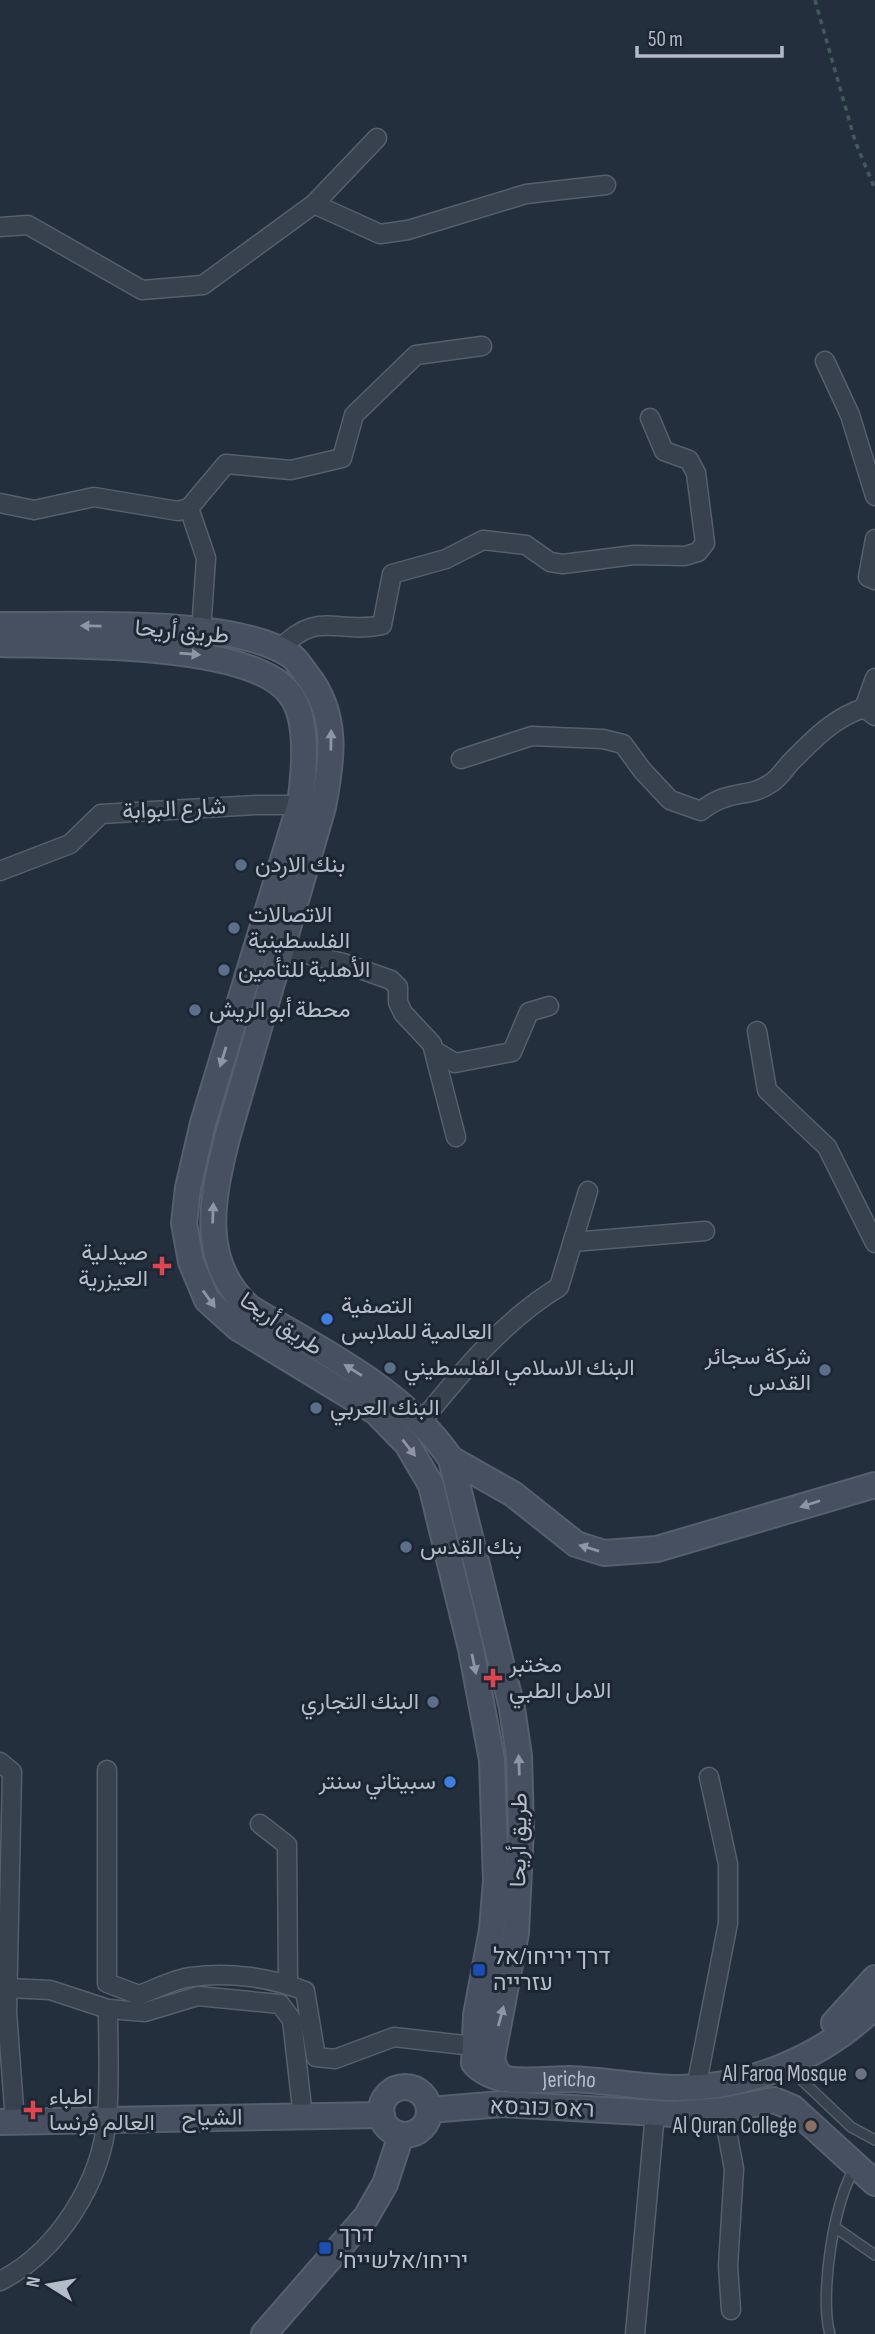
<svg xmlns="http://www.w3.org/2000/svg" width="875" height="2334" font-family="'Sofia Sans Condensed',Vazirmatn,Heebo,sans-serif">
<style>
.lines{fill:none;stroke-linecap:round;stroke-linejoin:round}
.lane-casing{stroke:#565f6c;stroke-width:12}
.street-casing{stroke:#565f6c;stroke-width:21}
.secondary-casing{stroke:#565f6c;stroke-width:28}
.path{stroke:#44595c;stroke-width:3.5;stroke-dasharray:5 5;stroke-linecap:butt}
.lane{stroke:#38414e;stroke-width:9}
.street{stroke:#38414e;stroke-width:18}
.secondary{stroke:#465061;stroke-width:24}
.oneway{fill:#8e96a5}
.service-dot{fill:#5c6f8a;stroke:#1d2633;stroke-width:2.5}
.health-dot{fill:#e0444e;stroke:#1d2633;stroke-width:2.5}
.shop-dot{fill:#3f7fe0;stroke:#1d2633;stroke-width:2.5}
.transit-dot{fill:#1a4fb4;stroke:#1d2633;stroke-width:2.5}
.worship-dot{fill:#6b7280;stroke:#1d2633;stroke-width:2.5}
.education-dot{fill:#8d6e63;stroke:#1d2633;stroke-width:2.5}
.labels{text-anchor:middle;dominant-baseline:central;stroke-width:6;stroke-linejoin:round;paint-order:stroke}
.street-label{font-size:23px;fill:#b4bcc9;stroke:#1d2633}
.poi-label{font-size:23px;fill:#b4bcc9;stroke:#1d2633;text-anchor:start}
</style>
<rect width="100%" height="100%" fill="#242f3e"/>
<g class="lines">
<defs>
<g id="lane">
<path d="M789 2068 851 2127 875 2140"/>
<path d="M836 2228 875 2255"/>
<path d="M830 2334C819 2298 834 2196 856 2167"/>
</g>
<g id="street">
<path d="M314 204 377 138"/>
<path d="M0 227 28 225 142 290 203 285 314 204 380 234 408 230 526 194 606 185"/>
<path d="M825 361 850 415 875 496"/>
<path d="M0 503 34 510 94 497 178 511 189 508"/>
<path d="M875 539 868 577 875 580"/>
<path d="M201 631 206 558 189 508 226 464 291 470 342 458 354 415 416 355 482 346"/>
<path d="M279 650C318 608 337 635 382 625L392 574 446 559 483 540 526 545 550 562 563 564 634 555 685 556 698 552 705 543 696 473 689 460 664 451 650 418"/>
<path d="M864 708 875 678"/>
<path d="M461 759 532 736 603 739 623 744 642 770 670 800 701 811C729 788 749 799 771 783 778 779 784 770 790 763 813 740 833 718 864 708L875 716"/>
<path d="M0 871 70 844 101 814 256 805H309"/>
<path d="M281 948 343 963 391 980 398 987V1002L403 1013 432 1044 456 1137"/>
<path d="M757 1031 767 1090 827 1147 875 1243"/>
<path d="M435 1051 455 1063 512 1052 529 1012 549 1006"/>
<path d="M573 1242 705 1231"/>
<path d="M421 1422C461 1373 504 1320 559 1287L588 1191"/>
<path d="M0 1762 12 1772 7 2012 15 2122"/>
<path d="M107 1770V1983L139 1995C156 1989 174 1979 191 1977 229 1972 270 1977 305 1991L316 2057 335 2059 394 2037 473 2046"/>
<path d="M260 1824 287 1845 288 1984"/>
<path d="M8 1988 50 1990 108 2009 145 2012 198 1996 280 2004 292 2020 303 2117"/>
<path d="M696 2088 728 1923V1864L709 1777"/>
<path d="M723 2110 734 2169 728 2266 731 2310"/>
<path d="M0 2281C58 2252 102 2181 107 2117 110 2081 108 2045 108 2009"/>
<path d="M635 2334 655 2113"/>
</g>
<g id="secondary">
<path d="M0 625C70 626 234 617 290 655 297 659 302 669 307 675 339 715 332 760 323 807L227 1138C212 1198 198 1262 250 1308 321 1351 403 1389 451 1459L512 1708 519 1756 521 1828 516 1933 492 2059 496 2071 504 2079"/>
<path id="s1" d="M0 644C65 646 250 641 290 694 310 719 304 775 300 804L203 1123 188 1188 184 1223 191 1262 207 1300 238 1328 376 1412 407 1444 431 1485 471 1649 492 1760 496 1881 492 1930 476 2015 474 2063C496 2088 540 2079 570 2079 604 2080 638 2087 672 2088 745 2090 823 2058 875 2006"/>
<path d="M451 1459 513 1494 576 1544 604 1553 657 1549 875 1485"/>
<path d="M834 2023 875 1978"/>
<circle cx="405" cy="2111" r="24"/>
<path d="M429 2110 502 2104 674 2114 723 2110 774 2100 793 2108 875 2183"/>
<path d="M0 2122 382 2115"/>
<path d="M264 2334 366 2217 385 2184 401 2135"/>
</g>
</defs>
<use href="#lane" class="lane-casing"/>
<use href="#street" class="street-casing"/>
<use href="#secondary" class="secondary-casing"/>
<path class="path" d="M815 0 855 141 875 189"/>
<use href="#lane" class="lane"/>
<use href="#street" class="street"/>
<use href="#secondary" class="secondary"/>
</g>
<defs><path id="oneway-solid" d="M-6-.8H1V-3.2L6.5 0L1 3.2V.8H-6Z" transform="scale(1.75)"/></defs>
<g class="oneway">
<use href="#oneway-solid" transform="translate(91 626) rotate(-179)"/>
<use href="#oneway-solid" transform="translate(190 654) rotate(5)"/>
<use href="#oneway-solid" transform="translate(331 740) rotate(-89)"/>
<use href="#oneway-solid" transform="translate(223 1057) rotate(107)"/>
<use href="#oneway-solid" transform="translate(213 1213) rotate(-88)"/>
<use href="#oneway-solid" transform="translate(209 1299) rotate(54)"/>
<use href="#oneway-solid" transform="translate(353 1370) rotate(-148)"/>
<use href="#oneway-solid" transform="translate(409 1448) rotate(52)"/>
<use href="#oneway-solid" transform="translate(810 1504) rotate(162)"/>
<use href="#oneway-solid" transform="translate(589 1548) rotate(-163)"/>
<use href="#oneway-solid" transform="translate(474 1664) rotate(78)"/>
<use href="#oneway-solid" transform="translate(519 1765) rotate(-92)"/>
<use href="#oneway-solid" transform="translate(501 2016) rotate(-75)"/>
</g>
<g class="service-dot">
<circle cx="241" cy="865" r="7"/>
<circle cx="234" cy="928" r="7"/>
<circle cx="224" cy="970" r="7"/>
<circle cx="195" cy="1010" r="7"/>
<circle cx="390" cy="1368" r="7"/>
<circle cx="825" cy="1370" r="7"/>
<circle cx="316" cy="1408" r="7"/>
<circle cx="406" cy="1547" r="7"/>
<circle cx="433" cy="1702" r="7"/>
</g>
<g class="health-dot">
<path d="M158.5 1255.5h7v7h7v7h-7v7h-7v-7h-7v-7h7z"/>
<path d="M489.5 1667.5h7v7h7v7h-7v7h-7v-7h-7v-7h7z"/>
<path d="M29.5 2099.5h7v7h7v7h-7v7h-7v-7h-7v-7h7z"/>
</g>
<g class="shop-dot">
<circle cx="327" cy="1319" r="7"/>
<circle cx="450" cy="1782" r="7"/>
</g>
<g class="transit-dot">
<rect x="472" y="1963" width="14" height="14" rx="3.5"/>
<rect x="318" y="2241" width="14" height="14" rx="3.5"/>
</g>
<circle class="worship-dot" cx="861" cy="2074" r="7"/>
<circle class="education-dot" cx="811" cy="2126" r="7"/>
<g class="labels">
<g class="street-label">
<text transform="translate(182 632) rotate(5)">طريق أريحا</text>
<text transform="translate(174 809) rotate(-3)">شارع البوابة</text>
<text transform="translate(281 1324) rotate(34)">طريق أريحا</text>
<text transform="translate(519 1840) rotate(-89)">طريق أريحا</text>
<text stroke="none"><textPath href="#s1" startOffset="1911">Jericho</textPath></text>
<text transform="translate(542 2108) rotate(2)">ראס כובסא</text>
<text transform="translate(212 2118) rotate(-1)">الشياح</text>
</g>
<g class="poi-label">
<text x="255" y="865">بنك الاردن</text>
<text x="248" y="915">الاتصالات<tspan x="248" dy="26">الفلسطينية</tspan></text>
<text x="238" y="970">الأهلية للتأمين</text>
<text x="209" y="1010">محطة أبو الريش</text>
<text x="148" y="1253" text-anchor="end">صيدلية<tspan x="148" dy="26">العيزرية</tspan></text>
<text x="341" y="1306">التصفية<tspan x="341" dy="26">العالمية للملابس</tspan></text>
<text x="811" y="1357" text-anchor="end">شركة سجائر<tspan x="811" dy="26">القدس</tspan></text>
<text x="404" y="1368">البنك الاسلامي الفلسطيني</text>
<text x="330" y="1408">البنك العربي</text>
<text x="420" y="1547">بنك القدس</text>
<text x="509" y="1665">مختبر<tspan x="509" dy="26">الامل الطبي</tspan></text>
<text x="419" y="1702" text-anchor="end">البنك التجاري</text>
<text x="436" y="1782" text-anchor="end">سبيتاني سنتر</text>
<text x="493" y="1957">דרך יריחו/אל<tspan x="493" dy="26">עזרייה</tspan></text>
<text x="847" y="2074" text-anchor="end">Al Faroq Mosque</text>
<text x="49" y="2097">اطباء<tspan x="49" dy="26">العالم فرنسا</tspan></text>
<text x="797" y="2126" text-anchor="end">Al Quran College</text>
<text x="339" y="2235">דרך<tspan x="339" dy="26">יריחו/אלשייח׳</tspan></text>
</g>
</g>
<g transform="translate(49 2285) rotate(281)" stroke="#1d2633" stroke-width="5" paint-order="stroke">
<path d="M0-5L12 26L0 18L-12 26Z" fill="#b4bcc9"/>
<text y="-10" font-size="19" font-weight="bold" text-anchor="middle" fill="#b4bcc9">N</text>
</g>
<path d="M637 46v10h145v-10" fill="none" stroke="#b4bcc9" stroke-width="3.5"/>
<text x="648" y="46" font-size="21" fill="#b4bcc9" stroke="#1d2633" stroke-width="5" paint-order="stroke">50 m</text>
</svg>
